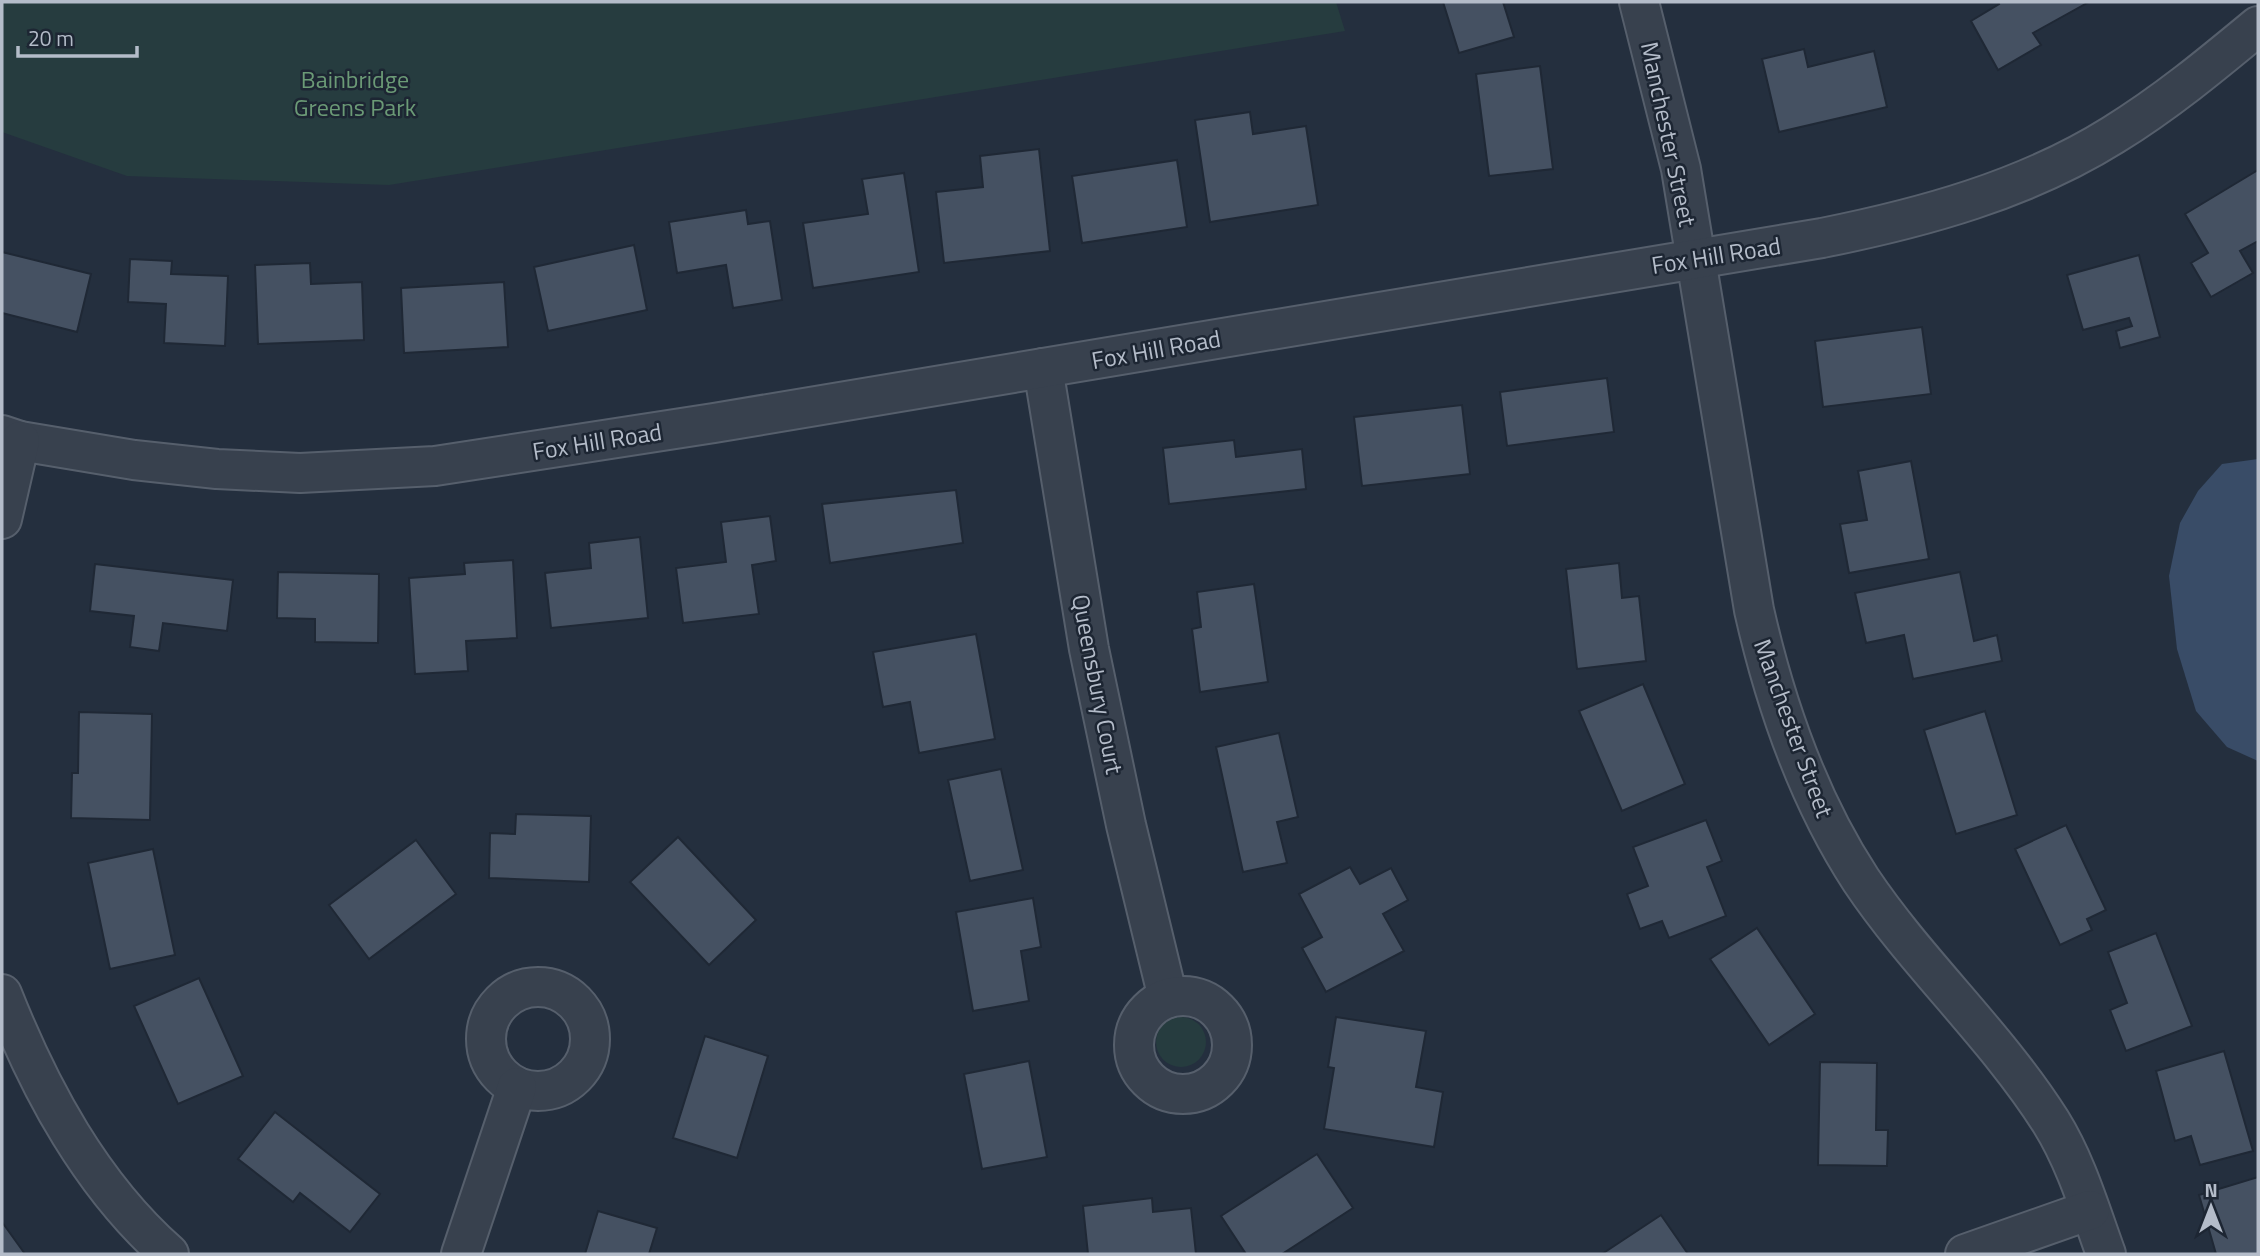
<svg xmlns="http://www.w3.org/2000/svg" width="2260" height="1256" font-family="'Titillium Web',sans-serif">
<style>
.green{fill:#263c3f}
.water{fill:#394c67}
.building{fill:#455162;stroke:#1f2835;stroke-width:2}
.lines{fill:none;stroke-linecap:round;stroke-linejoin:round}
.minor-casing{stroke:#565f6c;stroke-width:42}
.minor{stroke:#38414e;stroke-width:38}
.labels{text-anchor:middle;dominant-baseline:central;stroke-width:5;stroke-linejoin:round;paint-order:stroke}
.park-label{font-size:24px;fill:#6b9a76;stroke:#1d2633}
.street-label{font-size:24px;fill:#b4bcc9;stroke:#1d2633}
</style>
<rect width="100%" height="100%" fill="#242f3e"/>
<g class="green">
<path d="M2 2H1336L1345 31 389 185 127 176 2 132Z"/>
<circle cx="1181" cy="1042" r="25"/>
</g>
<path class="water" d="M2258 459V761L2227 747 2196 711 2177 649 2169 576 2180 523 2198 491 2222 464Z"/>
<g class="building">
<path d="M1443 2H1503L1514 37 1459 53Z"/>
<path d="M1998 2H2086L2087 3 2033 33 2041 45 1998 70 1971 21 1999 4Z"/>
<path d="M1804 49 1808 67 1874 51 1887 107 1779 132 1762 59Z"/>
<path d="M1540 66 1553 169 1489 176 1476 74Z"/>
<path d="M1250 112 1253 134 1306 126 1318 205 1210 222 1195 120Z"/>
<path d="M1039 149 1050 251 944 263 936 192 983 187 980 156Z"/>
<path d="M1177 160 1187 227 1082 243 1072 176Z"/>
<path d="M2258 170V241L2240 251 2253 273 2211 297 2191 263 2208 253 2185 214Z"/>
<path d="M904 173 919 272 813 288 803 223 868 214 862 179Z"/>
<path d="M746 210 748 224 770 221 782 300 733 308 726 265 677 273 669 222Z"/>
<path d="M634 245 647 310 548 331 534 267Z"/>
<path d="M2 252 91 274 77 332 2 313Z"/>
<path d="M2139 255 2160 337 2120 348 2116 331 2132 326 2129 318 2083 330 2067 275Z"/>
<path d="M130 259 172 261 171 274 228 276 225 346 164 343 166 304 128 302Z"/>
<path d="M310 263 311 284 362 282 364 340 258 344 255 265Z"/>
<path d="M504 282 508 347 404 353 401 288Z"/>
<path d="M1922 327 1931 394 1823 407 1815 341Z"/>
<path d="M1607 378 1614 432 1507 446 1500 392Z"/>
<path d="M1462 405 1470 474 1362 486 1354 417Z"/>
<path d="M1234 440 1236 457 1302 449 1306 489 1169 504 1163 448Z"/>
<path d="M1911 461 1929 559 1849 573 1840 524 1867 520 1858 471Z"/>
<path d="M956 490 963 543 830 563 822 504Z"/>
<path d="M770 516 776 561 752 565 759 614 683 623 676 568 726 562 721 522Z"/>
<path d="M640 537 648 618 551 628 545 573 591 568 589 543Z"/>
<path d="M513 560 517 638 466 641 468 671 415 674 409 578 465 574 464 563Z"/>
<path d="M1619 563 1622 598 1639 596 1646 661 1577 669 1566 569Z"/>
<path d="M95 564 233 580 227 631 163 623 159 651 130 647 134 616 90 611Z"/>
<path d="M278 572 379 574 378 643 315 642V619L277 618Z"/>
<path d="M1960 572 1974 641 1997 635 2002 661 1913 679 1904 635 1866 643 1855 593Z"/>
<path d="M1254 584 1268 682 1200 692 1192 629 1201 627 1197 592Z"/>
<path d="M976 634 995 739 919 753 910 702 883 707 873 652Z"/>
<path d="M1643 684 1685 784 1622 811 1579 711Z"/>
<path d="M1985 711 2017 815 1956 834 1924 730Z"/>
<path d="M79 712 152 714 150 820 71 818 72 773H78Z"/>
<path d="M1279 733 1298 817 1277 822 1287 863 1243 872 1216 747Z"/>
<path d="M1001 769 1023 870 970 881 948 780Z"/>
<path d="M516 814 591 816 589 882 489 878 490 833 515 834Z"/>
<path d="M1706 820 1722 861 1707 867 1726 916 1669 938 1662 921 1640 929 1627 894 1648 886 1633 847Z"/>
<path d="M2066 825 2106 910 2087 919 2092 930 2060 945 2015 849Z"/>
<path d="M678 837 756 920 709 965 630 882Z"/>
<path d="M416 840 456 894 369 959 329 905Z"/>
<path d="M153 849 175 955 110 969 88 863Z"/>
<path d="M1350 867 1360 884 1391 868 1408 900 1383 914 1404 951 1326 992 1302 948 1322 937 1299 894Z"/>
<path d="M1033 898 1041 947 1021 951 1029 1001 973 1011 956 912Z"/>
<path d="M1757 928 1815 1014 1769 1045 1710 959Z"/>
<path d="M2156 933 2192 1026 2126 1051 2110 1010 2127 1003 2108 952Z"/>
<path d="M199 978 243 1076 178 1104 134 1006Z"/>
<path d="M1336 1017 1426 1031 1416 1087 1443 1092 1434 1147 1324 1129 1334 1068 1328 1067Z"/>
<path d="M705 1036 768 1056 737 1158 673 1138Z"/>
<path d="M2224 1051 2253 1151 2200 1165 2191 1136 2175 1141 2156 1071Z"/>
<path d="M1029 1061 1047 1157 982 1169 964 1074Z"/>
<path d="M1820 1062 1877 1063 1876 1130H1888L1887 1166 1818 1165Z"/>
<path d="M275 1112 380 1194 350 1232 300 1193 293 1202 238 1159Z"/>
<path d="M1317 1154 1353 1208 1282 1254H1246L1221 1216Z"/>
<path d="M2258 1177V1254H2216L2199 1195Z"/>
<path d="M1152 1198 1153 1212 1191 1208 1196 1254H1088L1083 1206Z"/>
<path d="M598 1211 657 1228 649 1254H585Z"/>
<path d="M1661 1215 1688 1254H1602Z"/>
<path d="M2 1222 25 1254H2Z"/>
</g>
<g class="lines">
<defs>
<g id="minor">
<path d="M1639 2 1681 169 1754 610C1775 703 1808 799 1861 880 1918 965 1996 1035 2051 1122 2076 1162 2090 1210 2106 1254"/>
<path d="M1043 368 1089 649 1126 825 1168 998"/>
<path d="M2 435 20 441 134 460 217 469 300 473 435 466 714 423 1822 238C1922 218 2025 190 2113 135 2165 103 2211 65 2258 26"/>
<path d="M2 519 20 441"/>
<circle cx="538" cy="1039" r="52"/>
<path d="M2 994C40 1090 91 1185 169 1254"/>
<circle cx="1183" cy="1045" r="49"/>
<path d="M461 1254 517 1087"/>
<path d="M1965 1254 2090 1210"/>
</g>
</defs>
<use href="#minor" class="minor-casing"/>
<use href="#minor" class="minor"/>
</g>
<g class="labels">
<g class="park-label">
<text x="355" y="79">Bainbridge<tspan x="355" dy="28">Greens Park</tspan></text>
</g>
<g class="street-label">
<text transform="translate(1669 134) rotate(78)">Manchester Street</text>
<text transform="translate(1716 255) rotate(-9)">Fox Hill Road</text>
<text transform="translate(1156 349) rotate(-10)">Fox Hill Road</text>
<text transform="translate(597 441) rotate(-9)">Fox Hill Road</text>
<text transform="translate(1098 684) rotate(79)">Queensbury Court</text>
<text transform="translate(1794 728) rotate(70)">Manchester Street</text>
</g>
</g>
<rect width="2260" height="1256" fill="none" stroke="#b4bcc9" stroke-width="7"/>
<g transform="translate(2211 1207)" stroke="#1d2633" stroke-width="5" paint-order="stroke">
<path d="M0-5L12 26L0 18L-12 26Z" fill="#b4bcc9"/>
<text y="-10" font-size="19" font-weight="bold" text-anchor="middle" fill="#b4bcc9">N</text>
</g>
<path d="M18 46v10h119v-10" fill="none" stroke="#b4bcc9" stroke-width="3.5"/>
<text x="28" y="46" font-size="21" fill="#b4bcc9" stroke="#1d2633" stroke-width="5" paint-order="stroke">20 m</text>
</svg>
